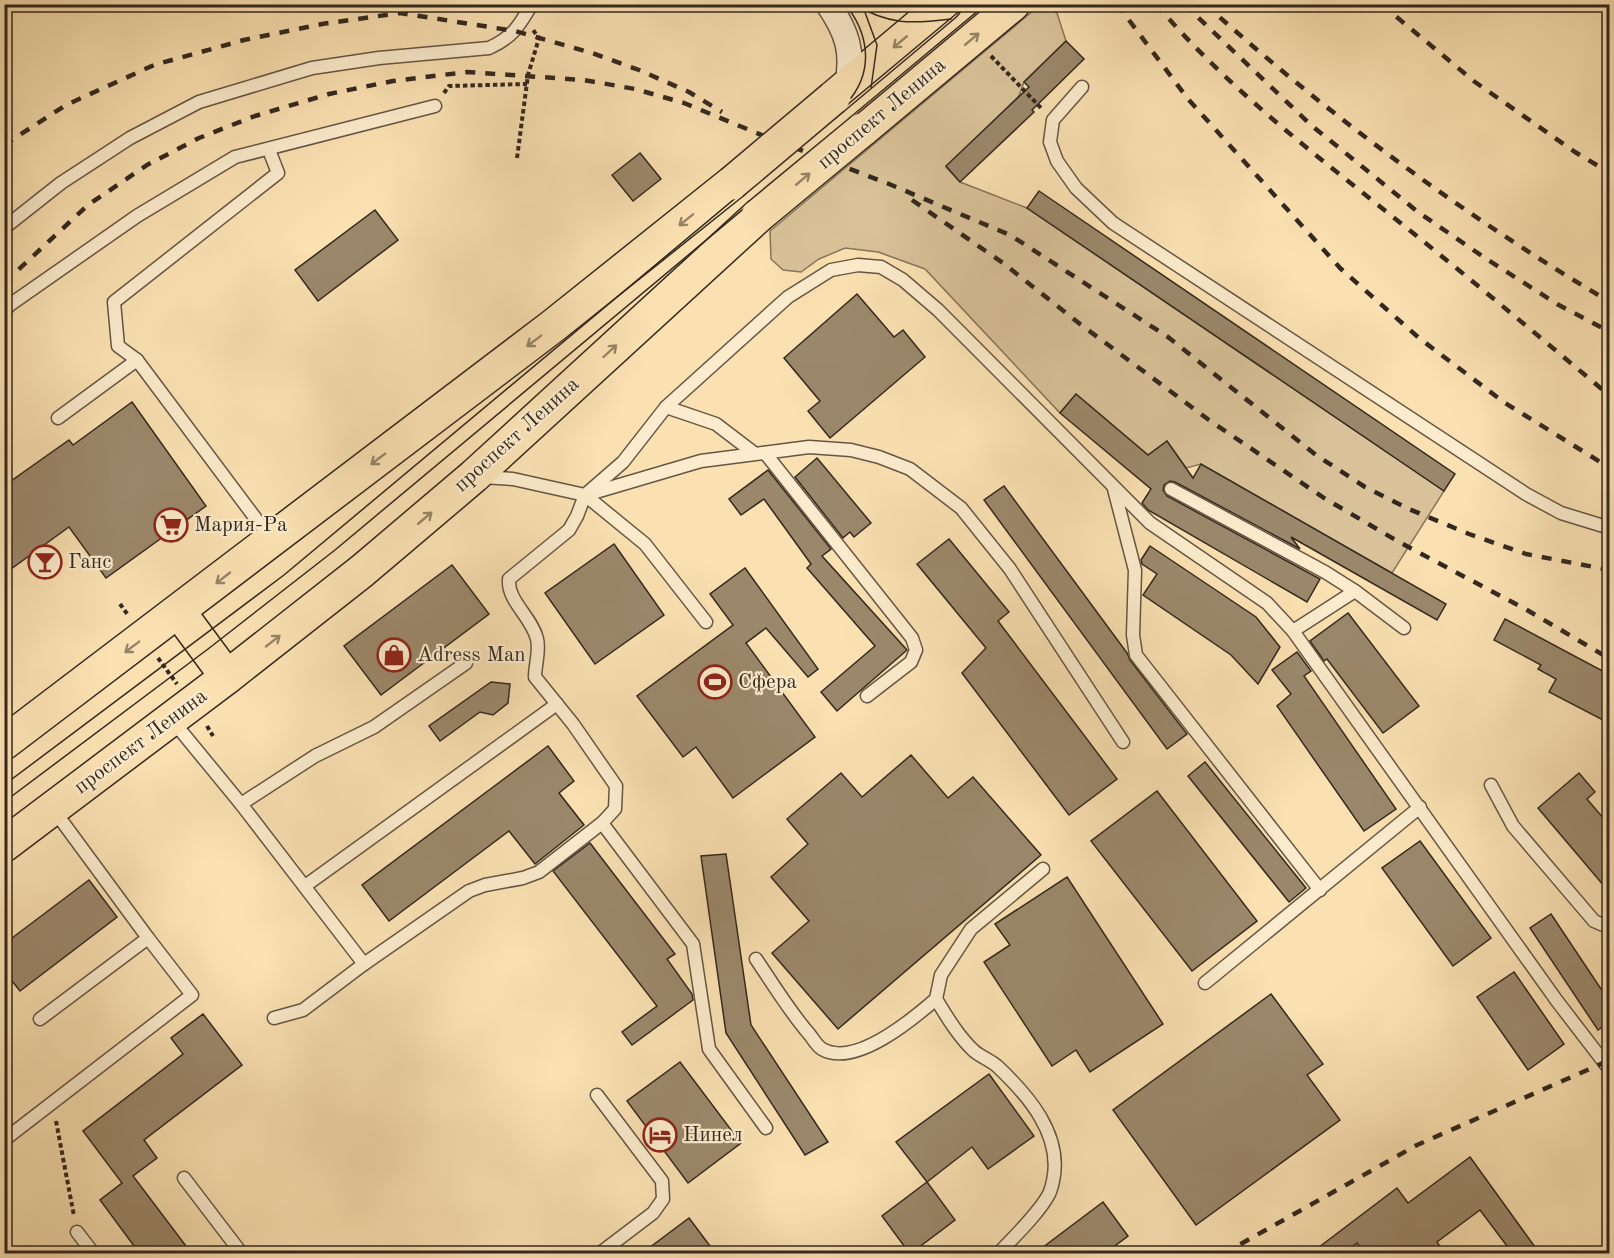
<svg xmlns="http://www.w3.org/2000/svg" width="1614" height="1258" font-family="'Old Standard TT',serif">
<style>
.green{fill:#d9c299;stroke:#86755c;stroke-width:1.5}
.building{fill:#9b886b;stroke:#33281f;stroke-width:1.5}
.lines{fill:none;stroke-linecap:round;stroke-linejoin:round}
.lane-casing{stroke:#655644;stroke-width:15}
.street-casing{stroke:#655644;stroke-width:27}
.primary-casing{stroke:#33281f;stroke-width:36}
.path{stroke:#33281f;stroke-width:4;stroke-dasharray:4.5 3;stroke-linecap:butt}
.lane{stroke:#fceccd;stroke-width:12}
.street{stroke:#fceccd;stroke-width:24}
.primary{stroke:#fbe1b2;stroke-width:33}
.tram{stroke:#33281f;stroke-width:1.5}
.rail{stroke:#33281f;stroke-width:4.5;stroke-dasharray:10 10;stroke-linecap:butt}
.primary-bridge-casing{stroke:#33281f;stroke-width:36;stroke-linecap:butt}
.primary-bridge{stroke:#fbe1b2;stroke-width:33}
.oneway{stroke:#978468}
.labels{text-anchor:middle;dominant-baseline:central;stroke-width:4.5;stroke-linejoin:round;paint-order:stroke}
.street-label{font-size:21px;fill:#33281f;stroke:#fceccd}
.poi-label{font-size:21px;fill:#33281f;stroke:#fceccd;text-anchor:start}
</style>
<rect width="100%" height="100%" fill="#fbe1b2"/>
<filter id="stains"><feTurbulence type="fractalNoise" baseFrequency=".00333" numOctaves="4"/><feColorMatrix values="0 0 0 0 .2 0 0 0 0 .09 0 0 0 0 .02 0 0 0 .5 -.17"/></filter>
<radialGradient id="worn" r=".72"><stop offset=".6" stop-color="#630" stop-opacity="0"/><stop offset="1" stop-color="#630" stop-opacity=".3"/></radialGradient>
<path class="green" d="M1040 5 1057 13 1066 41 1024 82 1019 96 946 167 960 182 1027 208 1444 491 1392 573 1201 464 1186 468 1167 441 1148 455 1076 394 1060 413 925 269 878 252 845 248 819 259 801 272 783 270 771 259 770 231Z"/>
<g class="building">
<path d="M1066 41 1084 59 1032 110 1034 112 960 182 946 166 1029 87 1024 82Z"/>
<path d="M640 153 661 179 633 201 612 175Z"/>
<path d="M1039 191 1455 474 1444 491 1027 208Z"/>
<path d="M375 210 398 240 318 301 295 270Z"/>
<path d="M857 294 894 337 903 330 925 357 830 438 808 411 820 401 784 358Z"/>
<path d="M1076 394 1148 455 1167 441 1193 478 1201 464 1446 604 1437 620 1291 537 1300 549 1175 482 1170 481 1164 485 1163 490 1167 496 1320 579 1307 602 1148 510 1142 503 1151 489 1060 413Z"/>
<path d="M132 402 206 506 106 578 69 527 4 574V486L69 440 73 445Z"/>
<path d="M817 458 871 523 854 537 850 532 843 538 795 477Z"/>
<path d="M768 470 831 549 822 556 907 650 837 711 821 692 875 646 807 568 811 564 764 499 741 515 729 499Z"/>
<path d="M1004 486 1127 653 1130 660 1187 734 1167 749 984 500Z"/>
<path d="M949 539 1009 612 998 621 1117 779 1069 815 962 673 986 648 917 564Z"/>
<path d="M614 544 664 615 595 664 545 593Z"/>
<path d="M1150 546 1256 617 1280 647 1258 684 1231 655 1143 595 1157 574 1142 564 1141 560Z"/>
<path d="M452 565 489 614 381 695 344 646Z"/>
<path d="M745 568 818 669 808 677 766 628 746 643 815 737 733 798 696 747 683 757 637 696 733 625 710 594Z"/>
<path d="M1348 613 1419 706 1383 733 1327 659 1324 661 1310 641Z"/>
<path d="M1505 619 1610 675V708L1603 720 1549 692 1556 679 1538 669 1541 665 1494 640Z"/>
<path d="M1297 652 1311 671 1304 676 1396 809 1364 831 1277 706 1291 694 1272 670Z"/>
<path d="M491 682 510 684 508 703 493 715 480 712 440 741 429 726Z"/>
<path d="M548 746 574 781 559 793 584 825 535 864 509 831 389 921 362 885Z"/>
<path d="M911 755 948 798 973 777 1041 855 838 1029 772 953 809 921 771 877 808 844 787 819 841 773 862 797Z"/>
<path d="M1205 762 1306 888 1289 902 1188 776Z"/>
<path d="M1579 773 1595 792 1587 799 1610 826V893L1538 808Z"/>
<path d="M1157 791 1257 921 1192 971 1091 841Z"/>
<path d="M1420 841 1491 938 1453 966 1382 868Z"/>
<path d="M590 843 675 954 667 959 692 994 693 1000 632 1045 622 1032 657 1006 553 871Z"/>
<path d="M726 854 751 1025 828 1142 805 1155 726 1033 701 856Z"/>
<path d="M1067 877 1163 1024 1090 1072 1076 1050 1052 1066 984 962 1010 945 995 924Z"/>
<path d="M89 880 117 917 20 991 4 971V944Z"/>
<path d="M1551 914 1601 989 1610 984V1022L1598 1030 1530 928Z"/>
<path d="M1514 972 1564 1044 1528 1070 1477 997Z"/>
<path d="M1271 994 1323 1064 1307 1075 1340 1120 1196 1225 1113 1110Z"/>
<path d="M203 1014 242 1065 144 1140 157 1158 133 1176 192 1254H140L100 1200 122 1183 83 1131 183 1054 171 1038Z"/>
<path d="M680 1062 741 1143 688 1183 627 1101Z"/>
<path d="M989 1074 1034 1136 988 1169 972 1147 927 1182 896 1142Z"/>
<path d="M1470 1157 1540 1254H1513L1480 1210 1437 1242 1445 1254H1365L1357 1243 1343 1254H1310L1397 1188 1408 1203Z"/>
<path d="M927 1182 955 1220 910 1254 882 1216Z"/>
<path d="M1103 1202 1128 1236 1104 1254H1034Z"/>
<path d="M689 1218 716 1254H641Z"/>
</g>
<g class="lines">
<defs>
<g id="lane">
<path d="M1082 87 1053 120 1050 142 1057 161 1076 188 1113 223 1526 494 1561 513 1610 528"/>
<path d="M4 228 61 183 130 138 199 102 312 68 379 58 489 48C513 37 519 26 532 4"/>
<path d="M4 311 11 304 137 216 235 157 435 106"/>
<path d="M137 360 118 346 114 302 278 173 269 150"/>
<path d="M666 407 716 424 754 453"/>
<path d="M58 418 137 360 271 539"/>
<path d="M765 453 912 638 916 650 911 662 867 696"/>
<path d="M482 477 513 479 585 495 645 544 706 622"/>
<path d="M1114 489 1135 570 1133 635 1136 655 1320 890"/>
<path d="M1171 489 1325 572 1355 591 1404 628"/>
<path d="M589 494 701 461 809 447 851 450 879 457 910 469 961 508 1010 569 1123 742"/>
<path d="M1293 631 1355 591"/>
<path d="M172 720 241 804 364 964"/>
<path d="M1491 785 1513 826 1594 921 1610 928"/>
<path d="M241 804 315 756 374 727 466 663"/>
<path d="M305 886 557 704"/>
<path d="M756 959C773 984 789 1011 810 1035 813 1039 817 1046 822 1049 855 1068 913 1019 936 999"/>
<path d="M1205 983 1420 807"/>
<path d="M274 1018 303 1010 364 964 469 891 485 885 523 878 539 872 602 823"/>
<path d="M40 1019 148 938 53 809"/>
<path d="M597 1095 662 1181 663 1199 653 1213 599 1254"/>
<path d="M766 1128 709 1049 693 944 602 823 615 809 616 786 573 724 535 677C535 665 540 651 537 639 532 617 507 601 509 579L569 530 577 516 585 495 623 462 666 407 788 297 831 270 858 265 881 267 903 280 938 310 1150 523 1267 603 1293 631 1557 1001 1610 1070"/>
<path d="M4 1140 192 995 148 938"/>
<path d="M184 1178 242 1254"/>
<path d="M77 1232 94 1254"/>
<path d="M998 1254C1013 1238 1039 1213 1049 1194 1051 1190 1052 1185 1053 1181 1063 1135 1028 1095 997 1066 990 1060 981 1057 974 1051 958 1036 947 1017 936 999L941 975 971 929 1043 869"/>
</g>
<path id="street" d="M828 4C847 32 854 52 847 85"/>
<g id="primary">
<path d="M833 98 945 4"/>
<path d="M862 130 1013 4"/>
<path d="M179 612 227 677"/>
<path d="M4 743 553 326 732 183"/>
<path d="M4 845 227 677 362 571 474 476 758 216"/>
</g>
</defs>
<use href="#lane" class="lane-casing"/>
<use href="#street" class="street-casing"/>
<use href="#primary" class="primary-casing"/>
<g class="path">
<path d="M991 56 1042 109"/>
<path d="M444 93 449 86 527 84"/>
<path d="M517 158 528 75 539 38 533 30"/>
<path d="M120 604 128 615"/>
<path d="M158 658 177 684"/>
<path d="M207 726 213 736"/>
<path d="M56 1121 74 1216"/>
</g>
<use href="#lane" class="lane"/>
<use href="#street" class="street"/>
<use href="#primary" class="primary"/>
<g class="tram">
<path d="M845 4C868 32 874 68 851 98"/>
<path d="M853 4C890 25 910 24 951 19"/>
<path d="M880 4C908 14 922 12 950 4"/>
<path d="M863 7 877 45 871 88"/>
<path d="M4 785 284 575 968 4"/>
<path d="M4 802 208 649 335 550 989 4"/>
</g>
<g class="rail">
<path d="M1117 4 1188 99 1340 268 1419 338 1505 403 1610 468"/>
<path d="M1156 4C1228 89 1317 156 1403 225 1473 281 1541 338 1610 396"/>
<path d="M1184 4 1311 125 1418 212 1485 258 1557 304 1610 332"/>
<path d="M1205 4C1329 116 1466 217 1610 302"/>
<path d="M1381 4 1475 82 1575 152 1610 173"/>
<path d="M4 145 66 105 154 65 244 40 322 24 400 13 515 31 592 53 639 70 689 92 722 112"/>
<path d="M912 200 1003 263 1080 324 1209 420 1324 498 1399 542 1527 610 1610 659"/>
<path d="M4 283 88 205 147 165 199 138 255 116 329 94 393 81 467 72 584 80 635 89 684 103 764 136 889 184 1010 235 1168 337 1316 455 1365 487 1409 509 1469 534 1526 554 1610 570"/>
<path d="M1223 1254 1417 1145 1610 1060"/>
</g>
<defs>
<g id="primary-bridge">
<path d="M732 183 833 98"/>
<path d="M758 216 862 130"/>
</g>
</defs>
<use href="#primary-bridge" class="primary-bridge-casing"/>
<use href="#primary-bridge" class="primary-bridge"/>
</g>
<defs><path id="oneway-shaft" d="M-6 0H5M1.5-3L5.5 0L1.5 3" fill="none" stroke-width="1.6" stroke-linecap="round" stroke-linejoin="round" transform="scale(1.5)"/></defs>
<g class="oneway">
<use href="#oneway-shaft" transform="translate(972 39) rotate(-40)"/>
<use href="#oneway-shaft" transform="translate(900 42) rotate(140)"/>
<use href="#oneway-shaft" transform="translate(803 179) rotate(-40)"/>
<use href="#oneway-shaft" transform="translate(686 220) rotate(141)"/>
<use href="#oneway-shaft" transform="translate(534 341) rotate(143)"/>
<use href="#oneway-shaft" transform="translate(610 351) rotate(-42)"/>
<use href="#oneway-shaft" transform="translate(378 459) rotate(143)"/>
<use href="#oneway-shaft" transform="translate(425 518) rotate(-40)"/>
<use href="#oneway-shaft" transform="translate(223 578) rotate(142)"/>
<use href="#oneway-shaft" transform="translate(273 641) rotate(-38)"/>
<use href="#oneway-shaft" transform="translate(132 647) rotate(143)"/>
</g>
<defs>
<symbol id="supermarket-ring" viewBox="-11 -11 22 22"><circle r="9.5" fill="#fceccd" stroke="#8f2418" stroke-width="1.5"/><path d="M-6-5.5h2.5l.6 2H6L4.5 2H-2.5L-4.4-4H-6ZM-1.5 3.2a1.3 1.3 0 1 0 .1 0ZM3 3.2a1.3 1.3 0 1 0 .1 0Z" fill="#8f2418"/></symbol>
<symbol id="bar-ring" viewBox="-11 -11 22 22"><circle r="9.5" fill="#fceccd" stroke="#8f2418" stroke-width="1.5"/><path d="M-6-5H6L.8 .8V4.5H3.5V6h-7V4.5H-.8V.8Z" fill="#8f2418"/></symbol>
<symbol id="shop-ring" viewBox="-11 -11 22 22"><circle r="9.5" fill="#fceccd" stroke="#8f2418" stroke-width="1.5"/><path d="M-5-2.5h2.3a2.7 3.5 0 0 1 5.4 0H5L5.5 6h-11ZM-1.5-2.5h3a1.5 2.3 0 0 0-3 0Z" fill="#8f2418"/></symbol>
<symbol id="stadium-ring" viewBox="-11 -11 22 22"><circle r="9.5" fill="#fceccd" stroke="#8f2418" stroke-width="1.5"/><path d="M0-5a6.5 5 0 1 0 0 10a6.5 5 0 1 0 0-10ZM-3.5-1.8h7v3.6h-7Z" fill="#8f2418"/></symbol>
<symbol id="hotel-ring" viewBox="-11 -11 22 22"><circle r="9.5" fill="#fceccd" stroke="#8f2418" stroke-width="1.5"/><path d="M-6-4.5h1.5V1H6V5H4.5V3h-9V5H-6ZM-4 0a1.8 1.8 0 1 1 3.6 0ZM.5 0V-2.5h3Q6-2.5 6 0Z" fill="#8f2418"/></symbol>
</defs>
<g fill-rule="evenodd">
<use href="#supermarket-ring" x="152" y="506" width="38" height="38"/>
<use href="#bar-ring" x="26" y="543" width="38" height="38"/>
<use href="#shop-ring" x="375" y="636" width="38" height="38"/>
<use href="#stadium-ring" x="696" y="663" width="38" height="38"/>
<use href="#hotel-ring" x="641" y="1116" width="38" height="38"/>
</g>
<g class="labels">
<g class="street-label">
<text transform="translate(882 114) rotate(-40)">проспект Ленина</text>
<text transform="translate(517 435) rotate(-42)">проспект Ленина</text>
<text transform="translate(141 742) rotate(-37)">проспект Ленина</text>
</g>
<g class="poi-label">
<text x="194" y="525">Мария-Ра</text>
<text x="68" y="562">Ганс</text>
<text x="417" y="655">Adress Man</text>
<text x="738" y="682">Сфера</text>
<text x="683" y="1135">Нинел</text>
</g>
</g>
<rect width="1614" height="1258" fill="none" stroke="#fbe1b2" stroke-width="24"/>
<rect x="6" y="6" width="1602" height="1246" fill="none" stroke="#33281f" stroke-width="3"/>
<rect x="12" y="12" width="1590" height="1234" fill="none" stroke="#33281f" stroke-width="1.5"/>
<rect width="100%" height="100%" filter="url(#stains)"/>
<rect width="100%" height="100%" fill="url(#worn)"/>
</svg>
